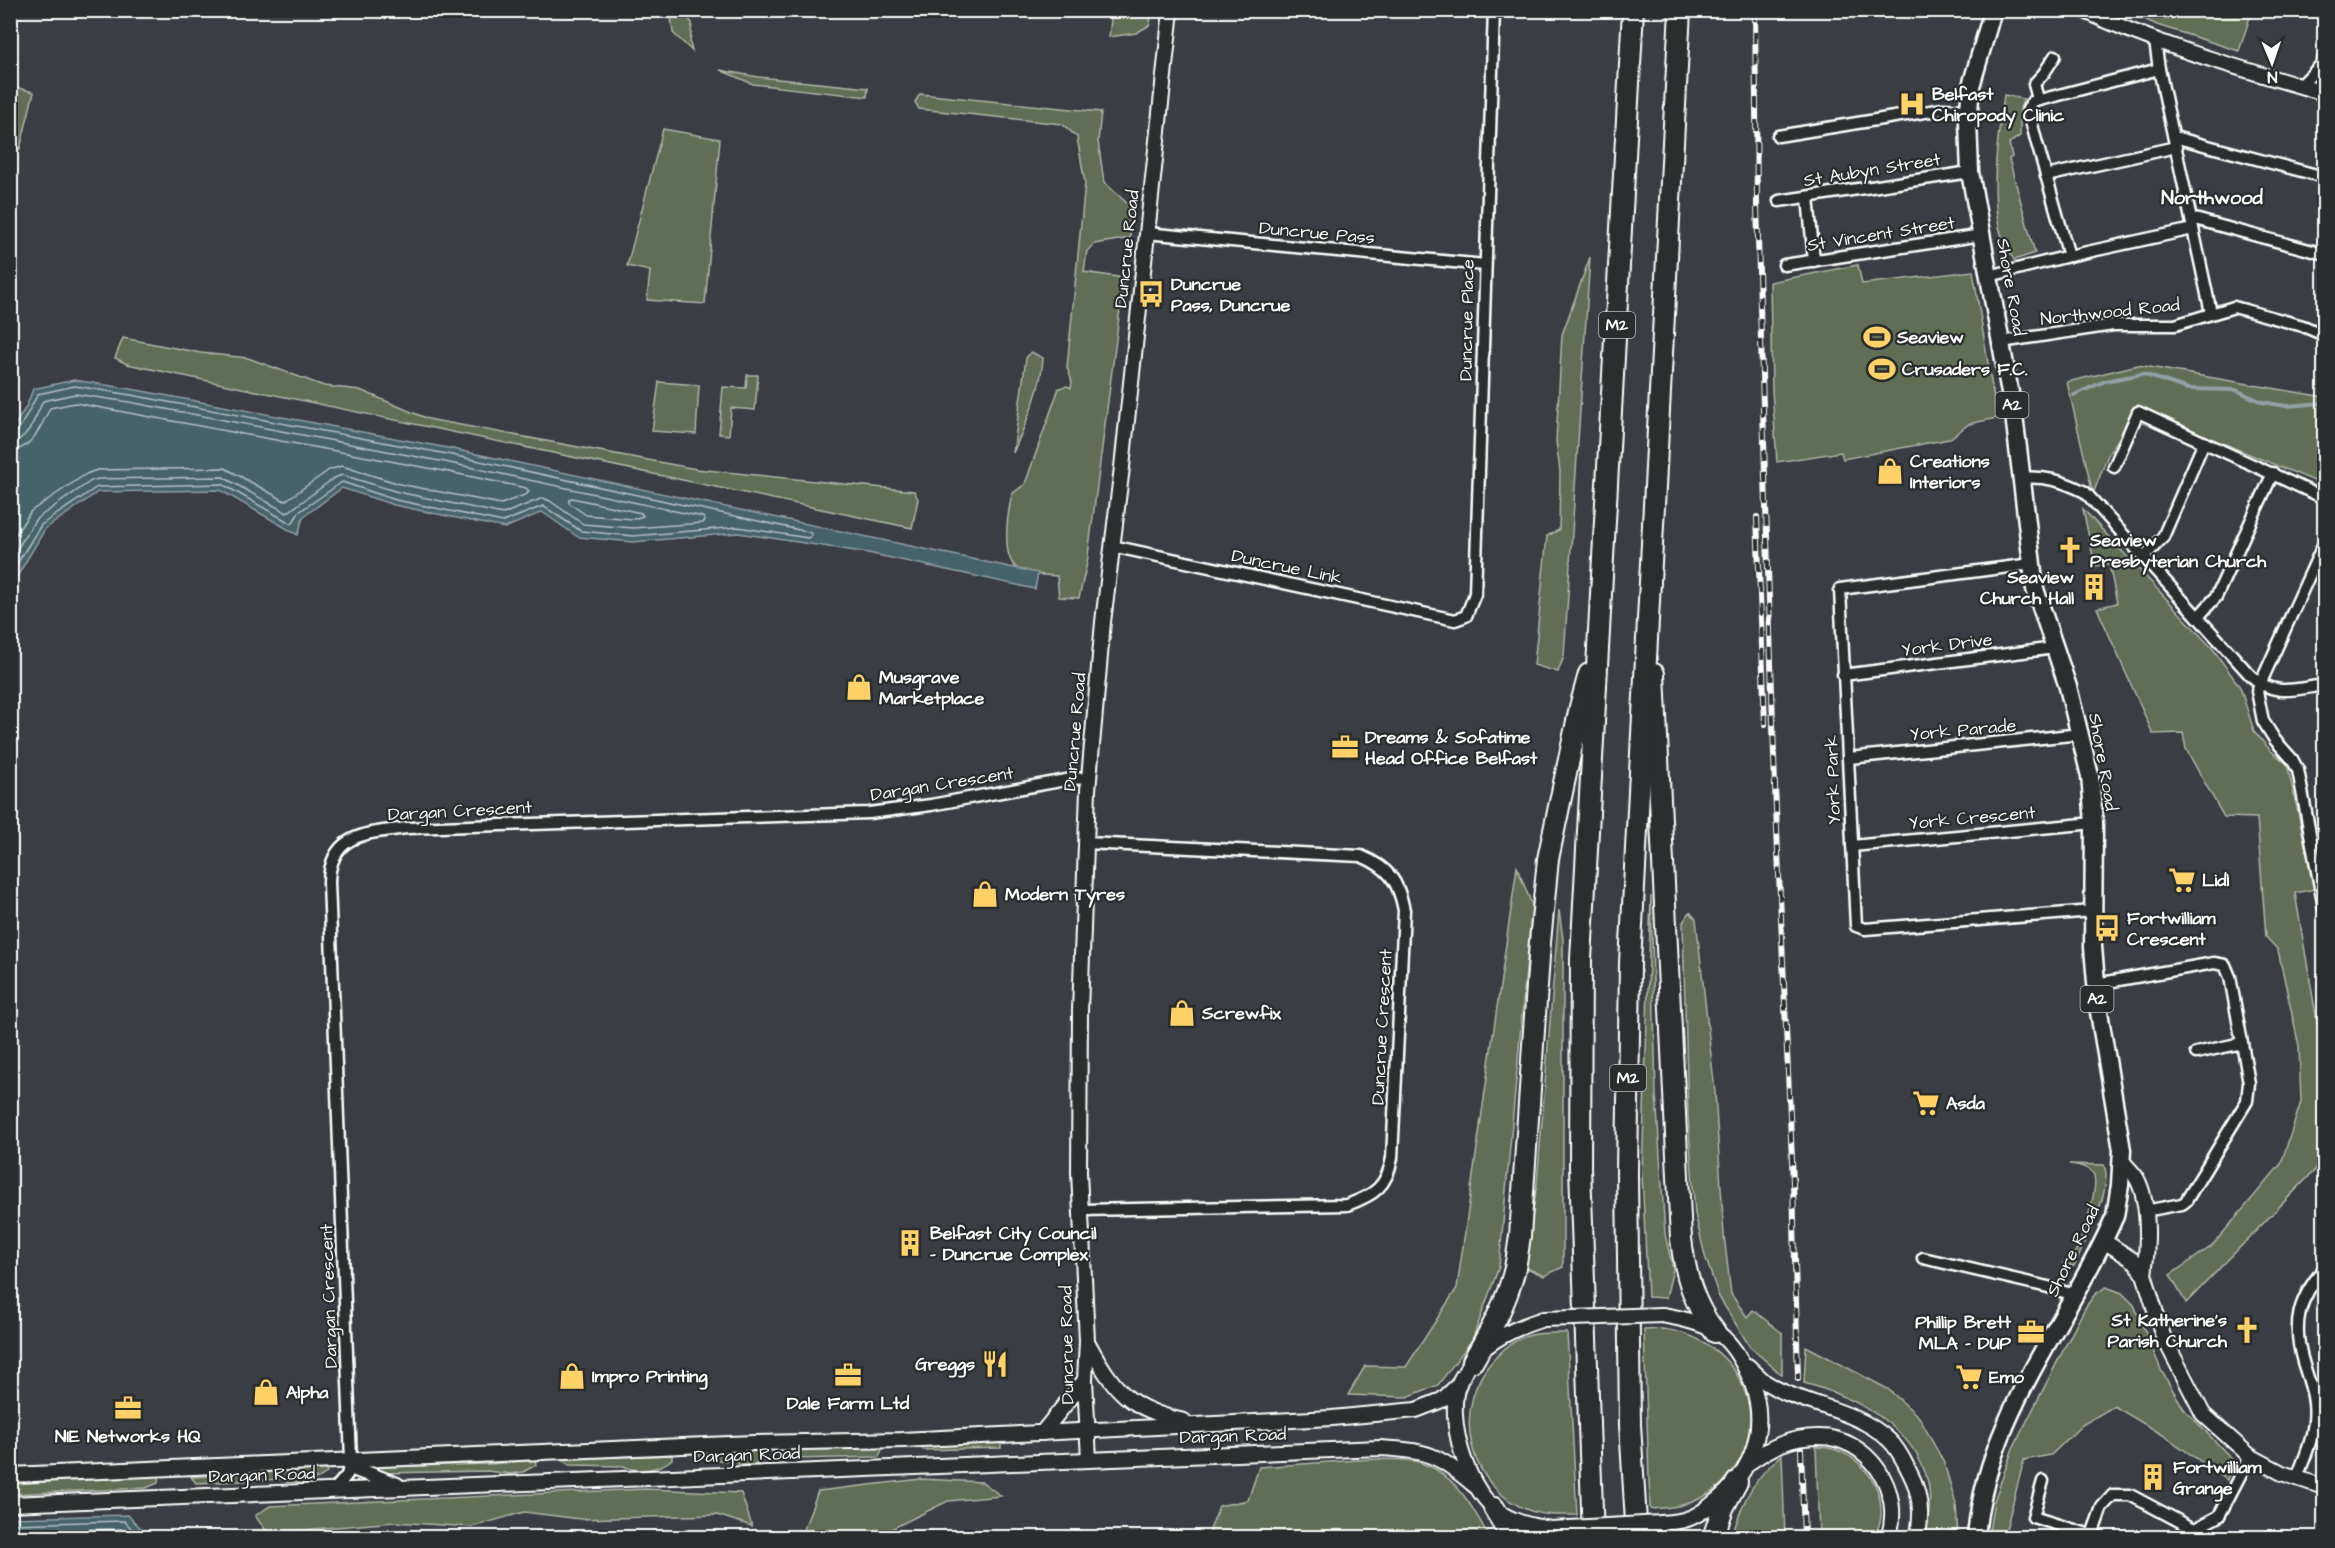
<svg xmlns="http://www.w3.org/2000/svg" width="2335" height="1548" font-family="'Architects Daughter',sans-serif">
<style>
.green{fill:#606e55;stroke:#b0b6aa;stroke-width:1.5}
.water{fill:#47636b;stroke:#91a1a6;stroke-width:1.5}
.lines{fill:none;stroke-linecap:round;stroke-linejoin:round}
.shore{stroke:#b5c1c4;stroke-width:1.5}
.stream{stroke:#91a1a6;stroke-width:4}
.minor-casing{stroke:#fff;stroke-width:15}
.tertiary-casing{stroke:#fff;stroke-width:18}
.primary-casing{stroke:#fff;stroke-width:21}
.motorway-casing{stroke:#fff;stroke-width:24}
.minor{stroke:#2a2d2e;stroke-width:10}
.tertiary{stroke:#2a2d2e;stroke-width:14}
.primary{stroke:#2a2d2e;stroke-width:16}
.motorway{stroke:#2a2d2e;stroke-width:20}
.rail-casing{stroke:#fff;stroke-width:6}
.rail{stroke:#2a2d2e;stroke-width:4;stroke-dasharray:11;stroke-linecap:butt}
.tertiary-bridge-casing{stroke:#fff;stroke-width:18;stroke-linecap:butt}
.tertiary-bridge{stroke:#2a2d2e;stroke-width:14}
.labels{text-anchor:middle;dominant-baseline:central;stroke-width:4.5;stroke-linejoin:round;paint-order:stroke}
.shield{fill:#2a2d2e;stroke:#bfc0c0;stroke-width:1.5}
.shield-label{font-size:16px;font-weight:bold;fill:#fff}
.poi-label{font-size:18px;font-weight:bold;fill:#fff;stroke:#2a2d2e;text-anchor:start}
.street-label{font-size:18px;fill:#fff;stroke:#2a2d2e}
.neighbourhood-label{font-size:20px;font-weight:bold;fill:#fff;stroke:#2a2d2e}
</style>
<rect width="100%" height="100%" fill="#3a3d43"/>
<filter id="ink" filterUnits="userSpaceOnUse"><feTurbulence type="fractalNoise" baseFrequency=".0167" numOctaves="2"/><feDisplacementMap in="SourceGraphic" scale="12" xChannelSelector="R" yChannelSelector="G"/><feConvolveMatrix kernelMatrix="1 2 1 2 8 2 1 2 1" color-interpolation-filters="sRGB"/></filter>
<g filter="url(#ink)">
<g class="green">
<path d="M1112 11H1151L1150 25 1136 33 1109 37Z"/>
<path d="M2127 11H2252L2239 51 2157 25Z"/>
<path d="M686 15 692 23 690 43 692 51 673 33 671 17Z"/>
<path d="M720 70 758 77 868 88 867 97 753 84Z"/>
<path d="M10 86 34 92 20 149 11 150Z"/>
<path d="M920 94 1101 112 1098 141 1104 182 1130 206V238L1094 244 1087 251 1084 272 1124 278 1087 563 1079 598 1059 597 1057 576C1046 575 1030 575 1020 570 999 560 1008 512 1012 494L1025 484 1059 388 1067 386 1071 388 1072 382 1067 367 1085 183 1077 137 1062 124 919 109 915 102Z"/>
<path d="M2004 95 2024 99 2020 108V136L2009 143 2012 157 2009 159 2035 253 2014 260C2009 251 2004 243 2001 234 1989 195 1998 134 2004 95Z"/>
<path d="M663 129 720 139 705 304 647 300 650 271 627 266Z"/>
<path d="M1590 257 1564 656 1558 672 1534 665 1547 536 1559 530 1560 471 1556 441 1562 335Z"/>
<path d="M1858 265 1862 284 1973 271 1997 418 1969 424 1949 439 1843 459 1841 452 1777 462 1772 390 1770 282Z"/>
<path d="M123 338 201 353 248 358 324 386 360 390 428 419 696 469 914 491 918 499 912 528 127 364 115 358Z"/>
<path d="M1031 352 1043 358C1041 392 1026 422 1013 453L1026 358Z"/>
<path d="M2138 365 2324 397V485L2138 408 2108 455 2093 494 2067 382Z"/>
<path d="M747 375H758L755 410 731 408 729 435 719 434 723 387 746 388Z"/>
<path d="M659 382 699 385 696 434 652 431Z"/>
<path d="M2083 509 2213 649 2240 687 2254 731 2270 750 2287 764 2315 889 2295 893 2324 1062V1137L2315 1170 2186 1303 2170 1275 2212 1246 2281 1164 2301 1102 2299 1046 2278 950 2266 937 2257 818 2224 817 2186 749 2183 733 2153 734 2097 608 2117 603 2109 564 2095 566Z"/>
<path d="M1517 867 1532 905 1499 1267 1472 1340 1438 1385 1407 1397 1348 1395 1365 1366 1406 1367 1457 1288Z"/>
<path d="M1651 896 1656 1094 1665 1234 1673 1269 1666 1298 1648 1297 1642 1174Z"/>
<path d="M1559 910 1563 939V1267L1544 1276 1525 1267 1537 1183Z"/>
<path d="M1690 912 1696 919 1715 1092 1724 1235 1731 1294 1747 1317 1753 1310 1782 1333V1375L1750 1347 1719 1297 1705 1256 1695 1214 1688 1116 1684 967 1683 922Z"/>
<path d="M2069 1164 2104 1165C2114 1187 2084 1245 2074 1266L2063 1263C2067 1260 2072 1259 2074 1254 2081 1242 2102 1182 2092 1172 2086 1166 2077 1165 2069 1164Z"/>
<path d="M2106 1287 2122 1293 2134 1305 2162 1372 2184 1409 2234 1461 2227 1480 2163 1435 2114 1406 2082 1425 2051 1455 2024 1460 2004 1537H1988L1994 1501 2013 1448 2085 1308 2095 1294Z"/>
<path d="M1662 1329C1754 1339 1784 1452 1703 1497 1687 1506 1669 1508 1650 1509L1644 1330Z"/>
<path d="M1567 1333 1577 1515C1561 1515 1546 1516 1531 1511 1466 1489 1449 1405 1496 1357 1505 1347 1518 1338 1531 1335 1541 1332 1556 1333 1567 1333Z"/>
<path d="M1806 1346 1888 1389 1919 1417 1944 1463 1956 1504 1958 1537H1925C1928 1522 1932 1498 1928 1482 1914 1426 1855 1397 1804 1383Z"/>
<path d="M1001 1441V1448L923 1450 919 1445Z"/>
<path d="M883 1447 879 1457 794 1459 800 1450Z"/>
<path d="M1816 1447C1853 1447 1882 1478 1881 1515 1881 1522 1877 1531 1875 1537H1819Z"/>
<path d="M762 1451V1461L755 1465H739L736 1461 705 1459 693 1454Z"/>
<path d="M672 1455V1459C661 1469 638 1474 624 1466L570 1465 559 1459Z"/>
<path d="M1782 1455 1785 1537H1732C1742 1502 1753 1478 1782 1455Z"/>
<path d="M1372 1459C1386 1460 1404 1458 1418 1462 1454 1472 1473 1507 1489 1537H1210V1530L1219 1506 1248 1500 1259 1467Z"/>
<path d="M535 1460 536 1465 523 1472 510 1474 487 1471 382 1473 376 1472 375 1467 491 1464Z"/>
<path d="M325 1469 327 1473C315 1482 300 1483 286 1482L283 1479 196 1483 191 1477Z"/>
<path d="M159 1476 158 1483 146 1488 11 1494V1484Z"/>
<path d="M921 1479 982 1482 1001 1496 948 1501 875 1537H801L818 1491Z"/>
<path d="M646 1489 741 1493 752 1526 717 1515 580 1519 524 1512 472 1527 395 1522 268 1533 255 1516 270 1506Z"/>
</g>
<g class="water">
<path d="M74 380 131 389 448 448 1038 573 1035 589 868 553 738 533 633 542 578 537 542 512 505 528 394 505 342 488 303 517 298 535 220 490 98 492 45 529 11 587V432L27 405 33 389Z"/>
<path d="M128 1515 149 1537H11V1518Z"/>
</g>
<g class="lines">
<g class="shore">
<path d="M10 434 18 431 38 394 75 386 131 395 447 454 809 532 812 535 808 538 738 527 633 536 581 531 543 506 503 522 396 500 342 482 299 512 292 524 222 484 97 487 41 525 10 575"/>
<path d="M10 442C29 441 36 415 43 401L75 394 129 402 445 462 703 517 705 520 703 523 633 528 583 524 550 501 543 498 503 514 398 492 342 475 334 478 287 513 223 477 98 479 91 481 36 519 10 560"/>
<path d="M10 451C32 450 41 426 50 408L75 403 444 471 526 488 529 491 527 494 501 504 400 484 342 466 329 470 285 501 225 468 97 470 86 474 31 511 10 543"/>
<path d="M572 498 641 513 643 516 633 519 586 515 569 503V499Z"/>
<path d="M10 1524 124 1521 141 1538"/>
<path d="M10 1531 121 1529 131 1538"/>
</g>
<path class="stream" d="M2074 395 2105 381 2143 374 2188 389 2236 390 2262 402 2286 406 2324 403"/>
<defs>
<g id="minor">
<path d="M2155 41 2159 69 2211 313"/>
<path d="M2300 86 2322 64 2324 57"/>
<path d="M2038 99 2034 84 2044 73 2055 56"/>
<path d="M1778 136 1943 109 1968 110"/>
<path d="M2174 137 2324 177"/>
<path d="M2046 176 2176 147"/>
<path d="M1808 197 1814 261"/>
<path d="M1779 201 1970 172"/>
<path d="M2191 218 2324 254"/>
<path d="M1146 233 1485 265"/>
<path d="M2069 256 2036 140 2028 109 2032 102 2159 69"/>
<path d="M1784 265 1982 235"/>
<path d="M1989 276 2069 256 2193 229"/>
<path d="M2001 342 2113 325H2175L2234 307 2303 326 2324 335"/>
<path d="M2114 467 2138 412 2324 498"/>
<path d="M2021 478C2046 476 2063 481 2085 492L2250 675C2274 698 2295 689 2324 685"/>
<path d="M2324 543 2257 691 2263 721 2275 740 2292 759 2298 770 2324 908"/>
<path d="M1112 546 1455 620 1466 616 1475 594 1494 10"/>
<path d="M2144 557 2163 537 2204 442"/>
<path d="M2032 564 1840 589 1856 926 1865 929 2093 911"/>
<path d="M2198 617 2216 597 2273 473"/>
<path d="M1843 675 2055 648"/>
<path d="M1849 758 2081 734"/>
<path d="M1852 846 2094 823"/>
<path d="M2096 984 2214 963 2225 965 2230 977 2242 1043"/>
<path d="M1081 1210 1347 1205C1374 1195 1387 1187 1392 1158L1404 910C1398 880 1389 868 1361 856L1086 843"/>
<path d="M2145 1211 2182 1204 2186 1201 2247 1101 2249 1083 2242 1043 2196 1053"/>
<path d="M1923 1258 2048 1287 2074 1295"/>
<path d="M2297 1477C2307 1453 2317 1429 2314 1402 2312 1388 2307 1375 2303 1362 2292 1324 2298 1299 2324 1269"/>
<path d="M2043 1481 2033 1517 2100 1538"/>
<path d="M334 1490 347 1475 351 1460 329 882C330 833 368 833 407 828L869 813 931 805 1071 779 1089 778"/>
<path d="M2092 1535 2102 1507 2113 1495H2130L2194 1529"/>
<path d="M2178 1538 2219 1516 2250 1456"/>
</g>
<g id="tertiary">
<path d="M2083 10C2161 47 2243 69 2324 93"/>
<path d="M2122 1161C2127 1167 2134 1173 2137 1179 2150 1203 2148 1249 2144 1274"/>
<path d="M2104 1241 2136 1262 2144 1274 2163 1336 2203 1414 2250 1456 2282 1473 2324 1487"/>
<path d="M1543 1319C1518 1327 1488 1340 1472 1361 1468 1367 1461 1378 1458 1385 1447 1421 1466 1485 1495 1509 1511 1522 1531 1526 1551 1529"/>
<path d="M1088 1343C1114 1391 1129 1409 1184 1421"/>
<path d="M1748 1366 1765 1382 1777 1389C1813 1406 1860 1412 1889 1440 1898 1448 1904 1461 1909 1471 1921 1493 1923 1514 1917 1538"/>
<path d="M1042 1433 1085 1380"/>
<path d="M1089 1460 1085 1380 1087 1341 1079 1172 1080 1011 1088 790 1103 622 1122 467 1171 10"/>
<path d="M1750 1462C1771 1447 1791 1437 1818 1437 1868 1436 1905 1491 1888 1538"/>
<path d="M350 1467 397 1485"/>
<path d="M10 1475 753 1443 902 1440 1332 1418 1416 1410 1442 1400 1459 1384"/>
<path d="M10 1504 1380 1448C1429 1451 1437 1454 1475 1486"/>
<path d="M1662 1523C1669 1522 1677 1522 1684 1520 1695 1517 1704 1511 1712 1504 1754 1473 1771 1423 1748 1374 1741 1359 1730 1340 1715 1331 1699 1322 1680 1318 1662 1315"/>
</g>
<path id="primary" d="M1976 1538C1985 1421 2062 1331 2109 1229L2115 1216 2120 1185 2122 1150 2098 1006 2093 947 2094 823 2090 776 2068 687 2035 589 2014 415 1970 172 1968 122 1971 86 1993 10"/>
<g id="motorway">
<path d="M1654 674 1681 1239C1685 1273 1693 1304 1715 1332"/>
<path d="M1473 1361C1489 1333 1506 1304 1514 1272 1517 1260 1518 1248 1520 1236L1540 942 1548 859 1580 707 1589 674"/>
<path d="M1494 1508 1512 1538"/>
<path d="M1593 1538 1580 1167 1581 959 1633 10"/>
<path d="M1637 1538 1630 1425 1627 1174 1630 963 1680 10"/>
<path d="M1713 1538 1723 1508 1737 1482"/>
</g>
</defs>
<use href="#minor" class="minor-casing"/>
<use href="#tertiary" class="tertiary-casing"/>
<use href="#primary" class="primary-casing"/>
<use href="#motorway" class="motorway-casing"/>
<use href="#minor" class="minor"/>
<use href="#tertiary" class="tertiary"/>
<use href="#primary" class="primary"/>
<use href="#motorway" class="motorway"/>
<defs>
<g id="rail">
<path d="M1755 10 1757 204 1765 475 1775 786 1793 1182 1798 1379"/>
<path d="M1757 517 1765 724"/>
<path d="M1801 1449 1804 1538"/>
</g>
</defs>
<use href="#rail" class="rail-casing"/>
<use href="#rail" class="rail"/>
<defs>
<g id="tertiary-bridge">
<path d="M1543 1319 1662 1315"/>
<path d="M1551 1529 1662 1523"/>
</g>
</defs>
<use href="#tertiary-bridge" class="tertiary-bridge-casing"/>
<use href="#tertiary-bridge" class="tertiary-bridge"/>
</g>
</g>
<defs>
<symbol id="hospital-bare" viewBox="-9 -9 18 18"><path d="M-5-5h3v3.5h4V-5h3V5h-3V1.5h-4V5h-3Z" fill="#ffd166" stroke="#2a2d2e" stroke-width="2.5" paint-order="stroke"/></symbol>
<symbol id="bus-bare" viewBox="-9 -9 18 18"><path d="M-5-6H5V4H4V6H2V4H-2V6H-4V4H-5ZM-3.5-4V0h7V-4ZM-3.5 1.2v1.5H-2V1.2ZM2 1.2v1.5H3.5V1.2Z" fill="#ffd166" stroke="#2a2d2e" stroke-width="2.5" paint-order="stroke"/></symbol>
<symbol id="stadium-bare" viewBox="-9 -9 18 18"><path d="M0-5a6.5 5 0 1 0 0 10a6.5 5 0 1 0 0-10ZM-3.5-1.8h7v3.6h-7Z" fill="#ffd166" stroke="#2a2d2e" stroke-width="2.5" paint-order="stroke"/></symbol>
<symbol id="shop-bare" viewBox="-9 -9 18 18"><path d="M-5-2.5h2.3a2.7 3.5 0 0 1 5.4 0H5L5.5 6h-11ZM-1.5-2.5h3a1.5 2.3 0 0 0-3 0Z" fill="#ffd166" stroke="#2a2d2e" stroke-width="2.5" paint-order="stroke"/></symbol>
<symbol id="church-bare" viewBox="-9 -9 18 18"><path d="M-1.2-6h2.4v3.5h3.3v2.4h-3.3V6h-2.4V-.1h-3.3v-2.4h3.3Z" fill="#ffd166" stroke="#2a2d2e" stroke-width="2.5" paint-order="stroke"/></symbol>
<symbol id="building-bare" viewBox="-9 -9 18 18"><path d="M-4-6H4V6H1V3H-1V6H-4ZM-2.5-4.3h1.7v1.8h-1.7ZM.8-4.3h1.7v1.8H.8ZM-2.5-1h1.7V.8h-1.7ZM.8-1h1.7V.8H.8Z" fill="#ffd166" stroke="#2a2d2e" stroke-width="2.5" paint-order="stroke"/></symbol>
<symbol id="office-bare" viewBox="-9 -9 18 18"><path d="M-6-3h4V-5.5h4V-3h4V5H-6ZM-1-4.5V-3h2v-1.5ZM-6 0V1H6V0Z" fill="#ffd166" stroke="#2a2d2e" stroke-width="2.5" paint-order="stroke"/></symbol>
<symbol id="supermarket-bare" viewBox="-9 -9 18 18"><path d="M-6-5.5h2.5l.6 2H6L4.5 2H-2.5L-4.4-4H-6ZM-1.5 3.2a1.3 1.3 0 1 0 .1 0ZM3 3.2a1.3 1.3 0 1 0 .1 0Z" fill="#ffd166" stroke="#2a2d2e" stroke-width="2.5" paint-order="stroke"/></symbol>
<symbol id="restaurant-bare" viewBox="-9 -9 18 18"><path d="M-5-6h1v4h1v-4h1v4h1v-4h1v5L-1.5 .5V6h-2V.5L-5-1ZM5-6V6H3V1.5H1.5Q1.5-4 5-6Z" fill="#ffd166" stroke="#2a2d2e" stroke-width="2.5" paint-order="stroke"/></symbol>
</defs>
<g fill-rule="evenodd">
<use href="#hospital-bare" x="1893" y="85" width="38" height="38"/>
<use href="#bus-bare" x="1132" y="275" width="38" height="38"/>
<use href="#stadium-bare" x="1858" y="318" width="38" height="38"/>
<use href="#stadium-bare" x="1863" y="350" width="38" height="38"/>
<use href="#shop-bare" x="1871" y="452" width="38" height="38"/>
<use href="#church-bare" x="2051" y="531" width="38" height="38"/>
<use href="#building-bare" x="2075" y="568" width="38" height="38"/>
<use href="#shop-bare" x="840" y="668" width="38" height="38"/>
<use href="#office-bare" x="1326" y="728" width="38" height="38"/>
<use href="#supermarket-bare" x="2163" y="861" width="38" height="38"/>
<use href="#shop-bare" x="966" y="875" width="38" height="38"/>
<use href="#bus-bare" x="2088" y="909" width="38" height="38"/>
<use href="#shop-bare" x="1163" y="994" width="38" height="38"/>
<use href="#supermarket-bare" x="1907" y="1084" width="38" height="38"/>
<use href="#building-bare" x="891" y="1224" width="38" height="38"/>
<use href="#church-bare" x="2228" y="1311" width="38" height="38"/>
<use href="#office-bare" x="2012" y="1313" width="38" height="38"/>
<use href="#restaurant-bare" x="976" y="1345" width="38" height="38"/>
<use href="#office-bare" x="829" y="1356" width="38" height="38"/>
<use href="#shop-bare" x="553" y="1357" width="38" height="38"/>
<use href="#supermarket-bare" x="1950" y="1358" width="38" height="38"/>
<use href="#shop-bare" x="247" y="1373" width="38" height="38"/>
<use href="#office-bare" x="109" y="1389" width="38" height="38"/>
<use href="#building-bare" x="2134" y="1458" width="38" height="38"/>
</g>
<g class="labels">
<g class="shield">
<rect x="1599" y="312" width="36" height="26" rx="4.5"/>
<rect x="1995.5" y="392" width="33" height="26" rx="4.5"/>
<rect x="2080.5" y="986" width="33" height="26" rx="4.5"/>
<rect x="1610" y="1065" width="36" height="26" rx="4.5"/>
</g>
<g class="shield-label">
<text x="1617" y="325">M2</text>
<text x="2012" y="405">A2</text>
<text x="2097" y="999">A2</text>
<text x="1628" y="1078">M2</text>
</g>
<g class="poi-label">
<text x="1932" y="94">Belfast<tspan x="1932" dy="21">Chiropody Clinic</tspan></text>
<text x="1171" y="284">Duncrue<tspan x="1171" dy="21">Pass, Duncrue</tspan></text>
<text x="1897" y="337">Seaview</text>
<text x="1902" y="369">Crusaders F.C.</text>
<text x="1910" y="461">Creations<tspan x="1910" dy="21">Interiors</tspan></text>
<text x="2090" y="540">Seaview<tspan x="2090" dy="21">Presbyterian Church</tspan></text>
<text x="2074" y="577" text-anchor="end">Seaview<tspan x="2074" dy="21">Church Hall</tspan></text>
<text x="879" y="677">Musgrave<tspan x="879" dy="21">Marketplace</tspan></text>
<text x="1365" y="737">Dreams &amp; Sofatime<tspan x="1365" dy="21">Head Office Belfast</tspan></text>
<text x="2202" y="880">Lidl</text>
<text x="1005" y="894">Modern Tyres</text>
<text x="2127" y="918">Fortwilliam<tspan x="2127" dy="21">Crescent</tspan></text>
<text x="1202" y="1013">Screwfix</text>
<text x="1946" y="1103">Asda</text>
<text x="930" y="1233">Belfast City Council<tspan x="930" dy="21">- Duncrue Complex</tspan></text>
<text x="2227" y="1320" text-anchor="end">St Katherine's<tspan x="2227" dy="21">Parish Church</tspan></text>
<text x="2011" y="1322" text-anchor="end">Phillip Brett<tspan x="2011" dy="21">MLA - DUP</tspan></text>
<text x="975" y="1364" text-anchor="end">Greggs</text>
<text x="592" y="1376">Impro Printing</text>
<text x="1989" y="1377">Emo</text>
<text x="286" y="1392">Alpha</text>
<text x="848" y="1403" text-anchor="middle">Dale Farm Ltd</text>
<text x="128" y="1436" text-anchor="middle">NIE Networks HQ</text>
<text x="2173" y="1467">Fortwilliam<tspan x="2173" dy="21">Grange</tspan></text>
</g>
<g class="street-label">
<text transform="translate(1872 170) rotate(-9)">St Aubyn Street</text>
<text transform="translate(1317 233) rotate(5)">Duncrue Pass</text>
<text transform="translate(1881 234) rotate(-9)">St Vincent Street</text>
<text transform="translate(1127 249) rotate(-84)">Duncrue Road</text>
<text transform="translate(2011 287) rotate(80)">Shore Road</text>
<text transform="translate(2110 312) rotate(-6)">Northwood Road</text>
<text transform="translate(1467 320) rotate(-89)">Duncrue Place</text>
<text transform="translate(1287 567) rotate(12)">Duncrue Link</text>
<text transform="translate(1947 645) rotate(-7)">York Drive</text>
<text transform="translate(1963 730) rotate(-5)">York Parade</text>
<text transform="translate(1075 732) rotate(-85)">Duncrue Road</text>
<text transform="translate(2103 762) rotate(80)">Shore Road</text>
<text transform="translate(1833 780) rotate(-92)">York Park</text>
<text transform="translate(942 784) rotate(-9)">Dargan Crescent</text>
<text transform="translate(460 811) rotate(-3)">Dargan Crescent</text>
<text transform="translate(1972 818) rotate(-5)">York Crescent</text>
<text transform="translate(1382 1027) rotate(-87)">Duncrue Crescent</text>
<text transform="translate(2073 1251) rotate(-64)">Shore Road</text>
<text transform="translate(329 1296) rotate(-92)">Dargan Crescent</text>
<text transform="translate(1067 1345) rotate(-91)">Duncrue Road</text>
<text transform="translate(1233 1436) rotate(-2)">Dargan Road</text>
<text transform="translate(747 1455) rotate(-2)">Dargan Road</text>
<text transform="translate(262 1475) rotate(-2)">Dargan Road</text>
</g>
<g class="neighbourhood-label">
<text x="2212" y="198">Northwood</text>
</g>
</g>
<rect width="2335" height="1548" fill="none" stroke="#2a2d2e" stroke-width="36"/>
<rect x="18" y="18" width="2299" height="1512" fill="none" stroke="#fff" stroke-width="2" filter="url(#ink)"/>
<g transform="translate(2272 63) rotate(178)" stroke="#2a2d2e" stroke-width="4.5" paint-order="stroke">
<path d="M0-4.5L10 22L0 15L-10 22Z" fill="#ffffff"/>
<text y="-9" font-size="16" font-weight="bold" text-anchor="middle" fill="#ffffff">N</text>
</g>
</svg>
